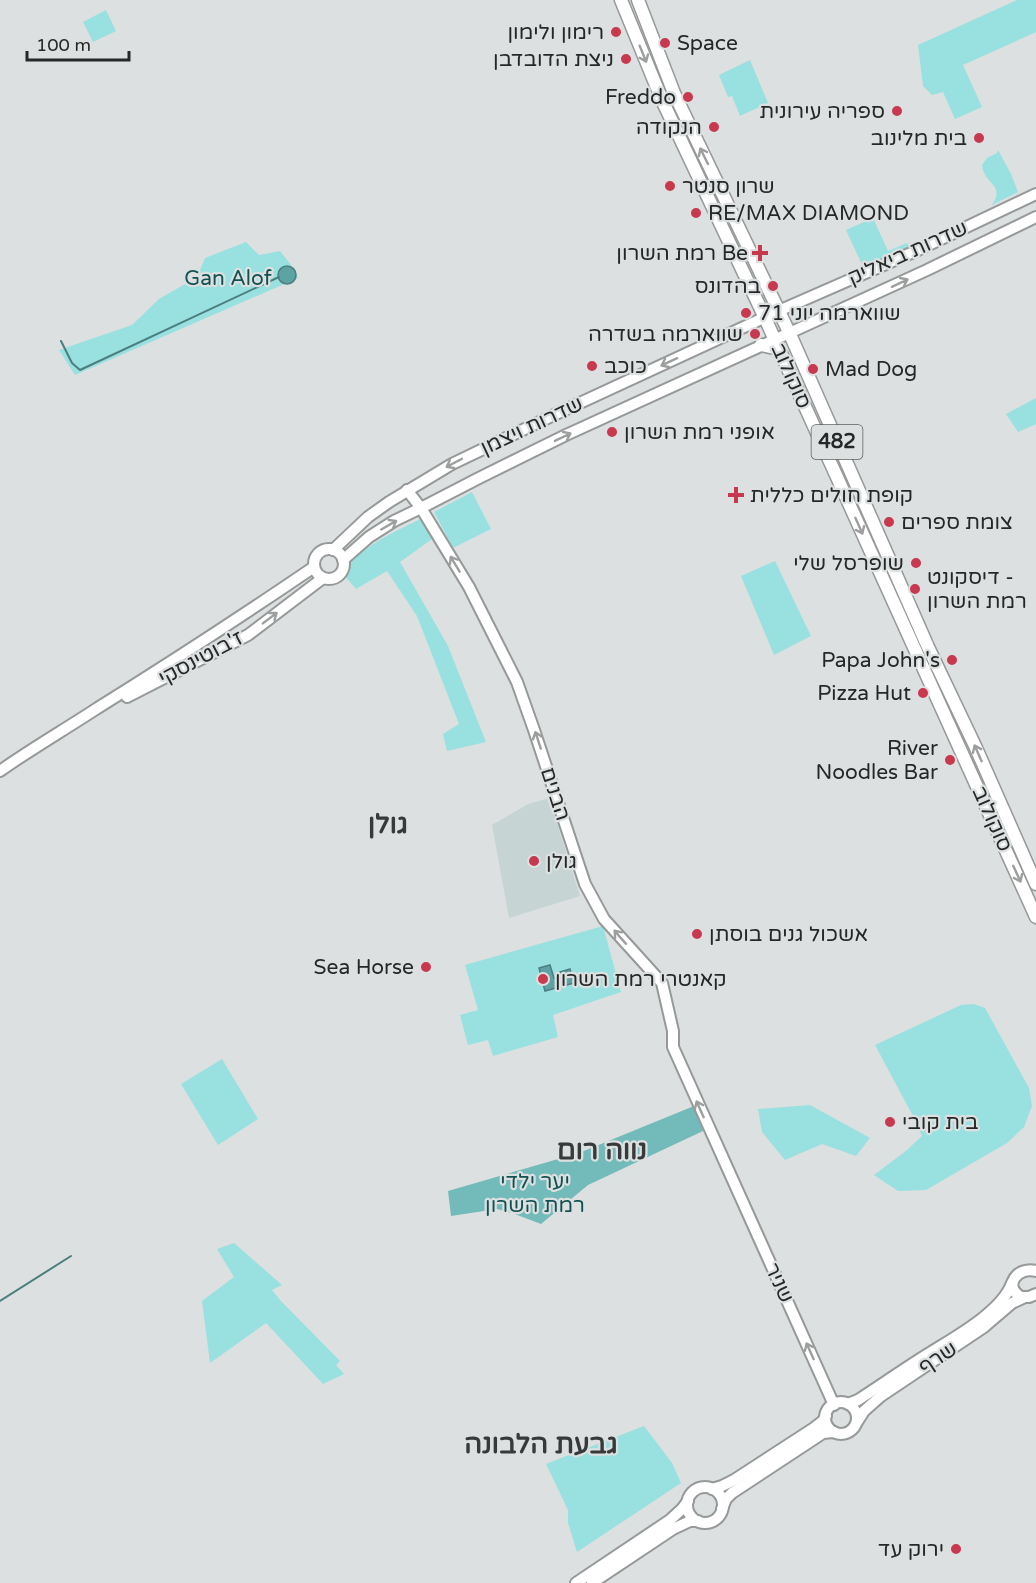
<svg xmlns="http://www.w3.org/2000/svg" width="1036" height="1583" font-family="'Varela Round',Heebo,sans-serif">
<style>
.built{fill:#c7d4d4}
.green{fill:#99e0e1}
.forest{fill:#73baba}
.water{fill:#5da3a4;stroke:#4c7e7f;stroke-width:1.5}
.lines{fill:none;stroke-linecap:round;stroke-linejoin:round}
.stream{stroke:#4c7e7f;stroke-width:2}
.secondary-casing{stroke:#969999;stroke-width:14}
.primary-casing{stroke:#969999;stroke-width:15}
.secondary{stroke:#fff;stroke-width:10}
.primary{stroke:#fff;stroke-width:12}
.oneway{stroke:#9d9e9e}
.poi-dot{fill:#c8384e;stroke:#dce0e0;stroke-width:2}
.labels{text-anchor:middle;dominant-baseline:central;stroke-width:4.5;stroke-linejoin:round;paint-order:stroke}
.shield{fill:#dce0e0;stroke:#5d5f5f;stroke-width:1.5}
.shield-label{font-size:20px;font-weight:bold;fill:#262828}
.poi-label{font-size:21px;fill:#262828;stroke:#dce0e0;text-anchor:end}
.street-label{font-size:21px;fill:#262828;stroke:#dce0e0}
.park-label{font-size:21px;fill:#125152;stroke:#dce0e0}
.district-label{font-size:27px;font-weight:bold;fill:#373a3a;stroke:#dce0e0}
</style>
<rect width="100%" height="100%" fill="#dce0e0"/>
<path class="built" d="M549 798 580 896 509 918 492 825 528 804Z"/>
<g class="green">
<path d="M1017 0H1036V32L963 65 982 107 955 119 943 92 932 95 923 86 918 45Z"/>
<path d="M106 10 116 31 93 42 83 22Z"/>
<path d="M750 60 768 103 740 116 732 96 728 97 719 75Z"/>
<path d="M998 150 1011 174 1018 192 992 205C1006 184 984 185 982 165L987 158 997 153Z"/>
<path d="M873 218 888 251 907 243 910 250 865 271 846 230Z"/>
<path d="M246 242 259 255 280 251 295 270 298 278 75 375 59 350 132 325 159 299 197 277 205 258Z"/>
<path d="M1036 398V424L1018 432 1006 414Z"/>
<path d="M472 492 491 529 453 548 434 512Z"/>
<path d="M420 519 432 539 400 562 448 646 486 742 447 751 443 734 459 724 417 616 387 571 356 589 343 574C358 547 393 533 420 519Z"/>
<path d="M775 561 811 636 774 655 741 576Z"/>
<path d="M603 926 621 992 553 1015 558 1037 493 1056 488 1040 468 1045 460 1015 478 1010 465 965Z"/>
<path d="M974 1004 985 1008 1029 1088 1032 1106 1024 1127 1007 1143 926 1190 898 1191 874 1175 907 1150 922 1136 914 1118 875 1045 961 1005Z"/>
<path d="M222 1059 258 1119 218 1145 181 1084Z"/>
<path d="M810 1105 870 1138 856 1156 822 1144 785 1160 762 1132 758 1109Z"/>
<path d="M234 1243 282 1285 272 1290 280 1300 340 1361 336 1365 344 1374 323 1384 266 1323 210 1363 202 1301 234 1277 217 1249Z"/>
<path d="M644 1426 672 1463 681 1483 577 1552 568 1523V1510L546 1464Z"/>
</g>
<path class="forest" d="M694 1106 703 1131 588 1185 541 1224 512 1213 497 1209 451 1216 448 1191 579 1153Z"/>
<g class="water">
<circle cx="287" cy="275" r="9"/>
<path d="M550 965 554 978 561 976 560 972 570 969 574 983 545 991 539 968Z"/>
</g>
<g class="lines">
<g class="stream">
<path d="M61 341 72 363 80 370 279 277"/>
<path d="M0 1301 71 1256"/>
</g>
<defs>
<g id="secondary">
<path d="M407 490 421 508 469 587 517 682 534 730 585 884 604 919 662 983 673 1031V1047L834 1405"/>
<circle cx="329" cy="564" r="15"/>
<path d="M333 550 368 517 389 502 452 464 556 414 783 309 918 250 1036 194"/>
<path d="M343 560 369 537 394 521 421 508 479 478 566 435 927 270 1036 217"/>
<path d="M127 697 248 635 323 578"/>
<path d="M0 771C31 749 64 730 96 709 170 663 242 616 314 567"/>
<path d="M1036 1271C1018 1266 1002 1286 1021 1297H1029L1036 1294"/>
<circle cx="841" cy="1418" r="16"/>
<path d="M848 1404 858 1400C881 1385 904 1369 928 1354 953 1338 1002 1312 1012 1283"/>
<path d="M857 1422 864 1411 881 1396 984 1327 1012 1303 1023 1298"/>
<circle cx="705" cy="1505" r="18"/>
<path d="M712 1489 722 1486 734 1480 814 1428 823 1421 826 1416"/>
<path d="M722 1509 726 1499 732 1493 817 1437 823 1433 834 1432"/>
<path d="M576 1583 670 1520 682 1509 688 1501"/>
<path d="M592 1583 673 1529 690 1521H698"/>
</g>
<g id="primary">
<path d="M621 0 662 100 765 318 1036 917"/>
<path d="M638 0 674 93 789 332 928 647 976 748 1036 884"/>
<path d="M761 345 779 349"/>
</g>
</defs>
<use href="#secondary" class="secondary-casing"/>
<use href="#primary" class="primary-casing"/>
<use href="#secondary" class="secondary"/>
<use href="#primary" class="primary"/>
</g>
<defs><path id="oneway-shaft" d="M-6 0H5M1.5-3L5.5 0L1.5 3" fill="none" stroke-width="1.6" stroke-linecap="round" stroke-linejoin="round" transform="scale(1.5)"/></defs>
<g class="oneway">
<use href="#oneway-shaft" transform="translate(643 54) rotate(68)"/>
<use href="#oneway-shaft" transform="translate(704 156) rotate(-116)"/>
<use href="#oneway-shaft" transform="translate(900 283) rotate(-25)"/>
<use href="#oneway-shaft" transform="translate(669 362) rotate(155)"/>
<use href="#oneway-shaft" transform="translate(563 437) rotate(-26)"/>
<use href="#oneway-shaft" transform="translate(454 463) rotate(152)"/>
<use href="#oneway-shaft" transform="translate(389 525) rotate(-30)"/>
<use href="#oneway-shaft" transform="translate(859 526) rotate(66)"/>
<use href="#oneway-shaft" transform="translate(455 564) rotate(-121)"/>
<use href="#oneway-shaft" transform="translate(270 618) rotate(-37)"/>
<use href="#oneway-shaft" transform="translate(538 740) rotate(-108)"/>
<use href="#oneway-shaft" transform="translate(978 753) rotate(-114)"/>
<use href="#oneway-shaft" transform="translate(1017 874) rotate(65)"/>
<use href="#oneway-shaft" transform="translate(620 937) rotate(-131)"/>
<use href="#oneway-shaft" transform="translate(700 1109) rotate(-114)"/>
<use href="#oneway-shaft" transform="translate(810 1351) rotate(-114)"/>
</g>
<g class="poi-dot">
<circle cx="616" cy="32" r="6"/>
<circle cx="665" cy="43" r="6"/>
<circle cx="626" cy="59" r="6"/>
<circle cx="688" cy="97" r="6"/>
<circle cx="897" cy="111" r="6"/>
<circle cx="714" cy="127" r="6"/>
<circle cx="979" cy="138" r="6"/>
<circle cx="670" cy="186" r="6"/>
<circle cx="696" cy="213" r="6"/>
<path d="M757 244h6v6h6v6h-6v6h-6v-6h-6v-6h6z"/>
<circle cx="773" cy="286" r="6"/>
<circle cx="746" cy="313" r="6"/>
<circle cx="755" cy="334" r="6"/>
<circle cx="592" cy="366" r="6"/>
<circle cx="813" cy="369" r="6"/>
<circle cx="612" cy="432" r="6"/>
<path d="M733 486h6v6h6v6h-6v6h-6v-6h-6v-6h6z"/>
<circle cx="889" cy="522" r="6"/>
<circle cx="916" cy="563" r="6"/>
<circle cx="915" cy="589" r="6"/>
<circle cx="952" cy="660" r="6"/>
<circle cx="923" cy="693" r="6"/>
<circle cx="950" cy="760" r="6"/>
<circle cx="534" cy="861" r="6"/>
<circle cx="697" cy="934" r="6"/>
<circle cx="426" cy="967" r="6"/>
<circle cx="543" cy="979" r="6"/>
<circle cx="890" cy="1122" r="6"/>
<circle cx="956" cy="1549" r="6"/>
</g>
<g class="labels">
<rect class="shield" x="811.5" y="425" width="51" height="34" rx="4.5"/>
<g class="shield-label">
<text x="837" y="442">482</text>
</g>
<g class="poi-label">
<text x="604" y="32">רימון ולימון</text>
<text x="677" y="43" text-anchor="start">Space</text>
<text x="614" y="59">ניצת הדובדבן</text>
<text x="676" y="97">Freddo</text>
<text x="885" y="111">ספריה עירונית</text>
<text x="702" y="127">הנקודה</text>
<text x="967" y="138">בית מלינוב</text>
<text x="682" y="186" text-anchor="start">שרון סנטר</text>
<text x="708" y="213" text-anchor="start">RE/MAX DIAMOND</text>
<text x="748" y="253">רמת השרון Be</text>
<text x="761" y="286">בהדונס</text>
<text x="758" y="313" text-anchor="start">שווארמה יוני 71</text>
<text x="743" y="334">שווארמה בשדרה</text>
<text x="604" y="366" text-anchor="start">כוכב</text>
<text x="825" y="369" text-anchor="start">Mad Dog</text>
<text x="624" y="432" text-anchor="start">אופני רמת השרון</text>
<text x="750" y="495" text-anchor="start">קופת חולים כללית</text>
<text x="901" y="522" text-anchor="start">צומת ספרים</text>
<text x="904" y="563">שופרסל שלי</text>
<text x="927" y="577" text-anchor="start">דיסקונט -<tspan x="927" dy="24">רמת השרון</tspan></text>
<text x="940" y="660">Papa John's</text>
<text x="911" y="693">Pizza Hut</text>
<text x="938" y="748">River<tspan x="938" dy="24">Noodles Bar</tspan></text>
<text x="546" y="861" text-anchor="start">גולן</text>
<text x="709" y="934" text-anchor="start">אשכול גנים בוסתן</text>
<text x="414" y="967">Sea Horse</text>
<text x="555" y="979" text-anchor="start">קאנטרי רמת השרון</text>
<text x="902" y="1122" text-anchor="start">בית קובי</text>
<text x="944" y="1549">ירוק עד</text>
</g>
<g class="street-label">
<text transform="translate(908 253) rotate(-24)">שדרות ביאליק</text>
<text transform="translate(791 376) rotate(66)">סוקולוב</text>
<text transform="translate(532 426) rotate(-25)">שדרות ויצמן</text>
<text transform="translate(201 658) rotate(-28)">ז'בוטינסקי</text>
<text transform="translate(555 794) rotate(72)">הבנים</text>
<text transform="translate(992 819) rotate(66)">סוקולוב</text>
<text transform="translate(779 1283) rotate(65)">שניר</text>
<text transform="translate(938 1358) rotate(-33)">שרף</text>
</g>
<g class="park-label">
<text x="228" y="278">Gan Alof</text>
<text x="535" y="1181">יער ילדי<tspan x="535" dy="24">רמת השרון</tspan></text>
</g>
<g class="district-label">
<text x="388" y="824">גולן</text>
<text x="602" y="1150">נווה רום</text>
<text x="541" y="1444">גבעת הלבונה</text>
</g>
</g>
<path d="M27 51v9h102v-9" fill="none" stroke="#262828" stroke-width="3"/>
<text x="36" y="51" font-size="18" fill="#262828" stroke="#dce0e0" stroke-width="4.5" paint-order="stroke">100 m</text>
</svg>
